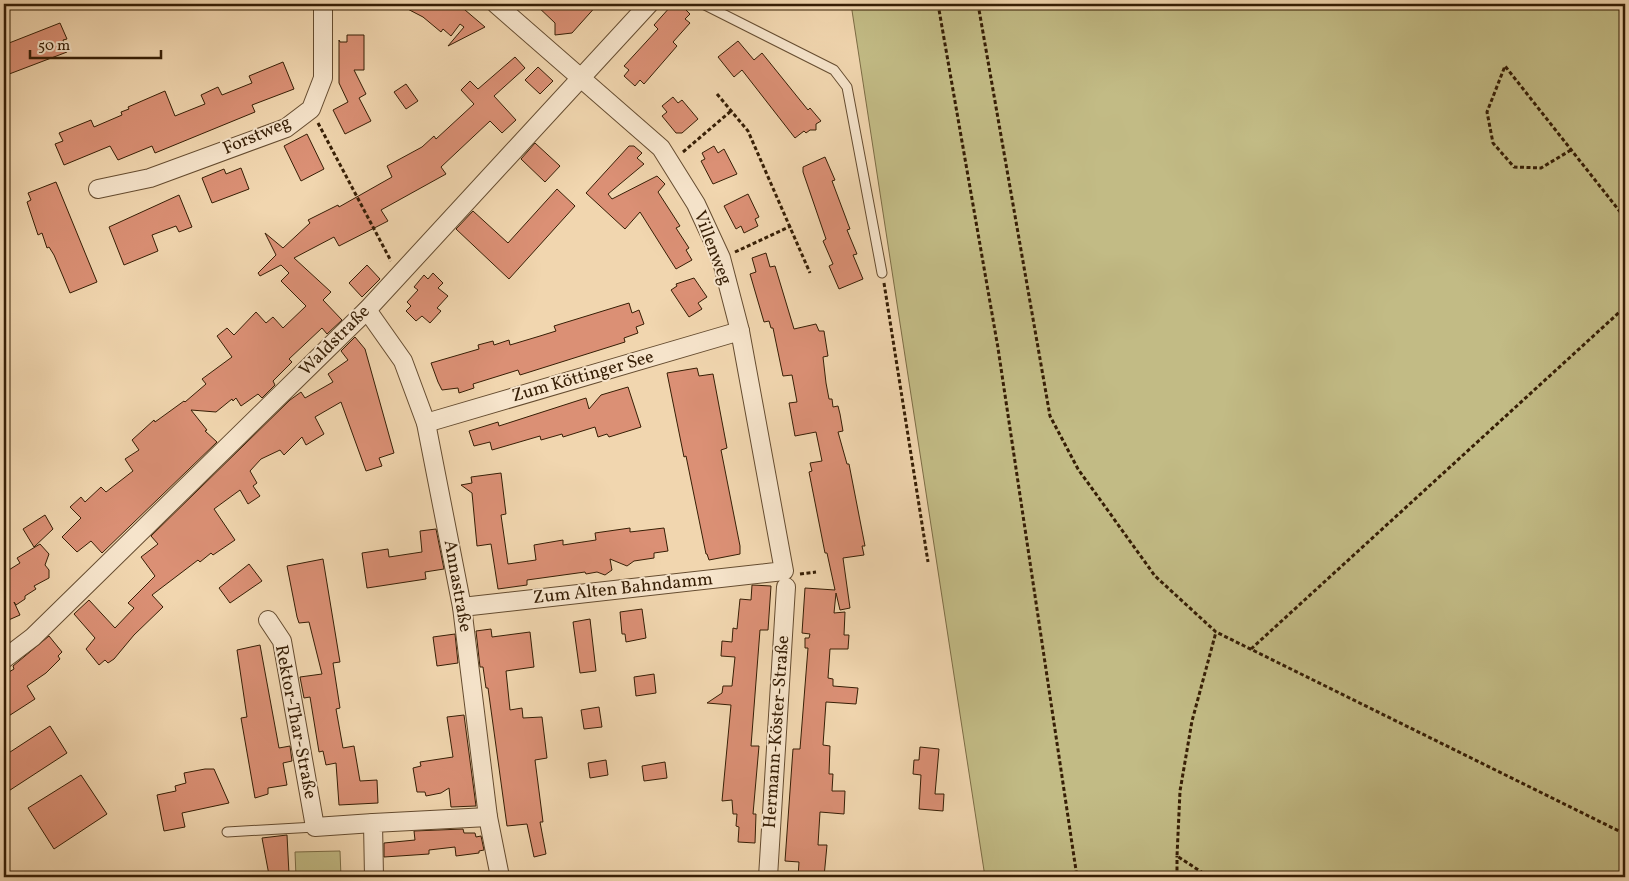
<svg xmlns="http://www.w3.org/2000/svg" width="1629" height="881" font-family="Vollkorn,serif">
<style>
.green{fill:#c2bb85;stroke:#7c6c45}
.building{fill:#db9075;stroke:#361e05}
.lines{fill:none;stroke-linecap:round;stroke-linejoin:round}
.lane-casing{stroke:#654c30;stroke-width:11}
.street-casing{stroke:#654c30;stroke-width:20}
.path{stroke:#361e05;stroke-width:3;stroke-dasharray:4 2.5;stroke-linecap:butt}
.lane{stroke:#f6e4cb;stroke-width:9}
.street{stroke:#f6e4cb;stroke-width:18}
.labels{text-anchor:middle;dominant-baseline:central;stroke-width:4;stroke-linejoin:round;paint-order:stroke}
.street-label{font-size:18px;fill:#361e05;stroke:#f6e4cb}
</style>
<rect width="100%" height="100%" fill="#f1d6af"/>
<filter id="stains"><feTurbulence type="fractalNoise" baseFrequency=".004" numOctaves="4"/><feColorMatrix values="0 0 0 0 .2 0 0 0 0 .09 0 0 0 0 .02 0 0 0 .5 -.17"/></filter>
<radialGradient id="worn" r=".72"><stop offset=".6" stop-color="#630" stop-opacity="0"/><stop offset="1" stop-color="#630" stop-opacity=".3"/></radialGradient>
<g class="green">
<path d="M851 4H1625V877H985Z"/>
<path d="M340 851 341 877H296L295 852Z"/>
</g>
<g class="building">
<path d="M398 4H458L485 27 448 46 464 27 460 24 451 36 443 29 441 32 423 17Z"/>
<path d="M535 4H598L572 33 555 35V23Z"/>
<path d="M680 4 690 14 685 19 690 23 673 42 677 46 644 84 640 80 635 86 624 76 629 70 624 66 658 29 654 25 671 6 675 10Z"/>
<path d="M60 23 67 39 63 40 67 52 4 76V45Z"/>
<path d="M347 35H364V70H354L366 94 359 98 371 121 345 134 333 110 348 102 339 83V40L340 42H347Z"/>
<path d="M738 41 754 60 762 53 808 110 810 108 821 121 816 124V130H810L806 133 804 131 795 138 742 70 734 77 718 57Z"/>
<path d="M515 57 525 68 494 96 516 120 502 133 490 121 441 167 446 174 381 210 388 221 339 246 334 237 294 258 331 292 323 300 342 320 327 334 322 328 289 359 292 362 273 381 275 385 262 398 258 394 241 406 236 398 233 401 232 399 216 412 191 410 207 430 205 431 217 442 102 553 91 541 77 552 62 537 81 518 70 507 81 497 85 502 101 487 106 492 133 471 125 459 139 450 132 440 154 420 155 422 184 401 185 402 206 384 202 379 232 357 217 336 227 328 234 335 256 312 266 323 273 317 283 328 306 306 281 281 289 273 281 265 260 276 258 273 276 255 265 233 283 248 310 223 308 220 338 205 339 207 392 177 387 166 422 147 434 136 436 139 474 104 461 90 470 81 478 89Z"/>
<path d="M283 62 294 89 252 105 255 112 155 153 152 146 118 160 110 146 64 165 55 144 63 141 59 133 91 120 94 127 122 115 121 112 129 109 128 107 165 91 175 116 205 104 201 95 218 87 222 95 252 83 249 76Z"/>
<path d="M538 67 553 81 540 94 525 80Z"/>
<path d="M406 84 418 101 406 109 394 92Z"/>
<path d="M673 97 678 103 682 100 698 119 682 133H676L662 116 667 112 662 106Z"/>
<path d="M307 134 324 169 301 181 284 146Z"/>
<path d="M535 143 560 166 545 182 521 159Z"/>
<path d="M629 146H634L642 153 637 158 644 164 608 194 612 199 657 176 665 184 658 192 680 226 676 228 689 248 686 250 692 260 676 269 640 212 625 229 586 193Z"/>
<path d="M714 146 718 153 724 149 737 174 713 184 701 161 705 159 702 153Z"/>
<path d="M825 157 835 180 832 181 850 229 847 230 857 254 853 255 863 279 839 289 829 266 833 264 823 241 826 239 803 172V167Z"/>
<path d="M241 168 249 189 212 203 202 178 224 169 226 174Z"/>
<path d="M56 182 97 282 70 293 54 255 49 247 47 248 42 233 38 235 27 202 31 200 28 193Z"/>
<path d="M557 189 575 206 509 279 456 229 473 211 508 243Z"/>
<path d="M748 194 759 217 755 219 758 226 744 233 741 226 736 229 724 206Z"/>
<path d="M179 195 192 227 179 232 176 226 152 235 158 251 124 265 109 227Z"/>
<path d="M766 253 770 267 775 266 794 329 816 324 819 331H824L828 356 823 357 826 383 829 399H832L833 407 838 406 840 414 843 431 838 432 847 464H849L865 546H862L864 555 843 558 850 608 840 610 836 593 834 613 845 612 844 635H849L848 649H830L828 678 833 679V686L858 688 856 704 826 702 823 745 830 746 829 774H833L832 791H845L844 814 820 812 818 845H827L824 877H798L799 862 785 861 793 749H800L808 648H805V638H809L810 634 802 633 805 588 835 590 827 553H825L809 472 812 471 810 463 822 461 816 432 795 436 789 403 797 402 792 375 783 376 773 328H771L769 321 764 322 750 274 756 272 752 258Z"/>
<path d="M367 265 380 279 362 297 349 283Z"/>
<path d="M433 273 443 283 438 288 448 296 437 308 441 311 430 323 422 316 416 321 406 311 411 306 407 302 418 290 414 287 424 275 428 279Z"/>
<path d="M694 278 707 297 698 303 702 309 689 317 671 290 677 286 676 284Z"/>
<path d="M629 303 632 313 639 310 644 324 636 327 638 333 624 338 625 342 520 375 518 370 473 384 474 388 459 393 458 388 442 390 438 382 431 363 479 349 478 345 493 341 494 345 509 340 510 345 540 336 556 331 554 326Z"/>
<path d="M355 337 365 349 394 453 379 458 382 466 366 471 341 402 315 417 324 434 306 445 302 437 284 455 280 450 261 459 250 471 257 483 253 486 260 496 248 504 240 490 214 509 235 540 213 555 211 553 200 562 198 560 152 595 163 607 134 635 114 659 108 663 105 660 99 665 86 649 95 638 74 614 89 600 115 628 134 608 128 603 155 576 141 557 158 544 151 536 290 400 301 392 305 398 333 382 328 374 348 360 341 351Z"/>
<path d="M697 368 699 376 713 374 727 448 721 450 740 546V554L709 560 707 554H706L686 456 684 457 667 373Z"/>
<path d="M628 387 641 427 609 437 607 434 598 437 595 427 563 437 562 434 541 440 540 436 492 450 490 442 474 446 469 431 482 427 498 422 499 426 586 398 589 409 601 395Z"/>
<path d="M501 473 506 514 501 515 508 564 536 560 534 545 563 540V545L596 540 595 533 630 528V532L664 528 668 551 654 553V558L634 561 627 566 610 559 612 570 605 575 597 572 586 574 585 572 527 580V585L498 589 491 544 477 546 472 493 461 485 472 483 471 477Z"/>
<path d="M45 515 53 529 34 547 23 529Z"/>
<path d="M436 529 444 569 425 572 426 579 367 588 362 553 388 549 389 557 422 552 420 531Z"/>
<path d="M40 544 49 554 45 565 49 570V578L34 586 36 589 25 596V599L16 605 14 602 20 615 4 622V577L8 586V584L4 573 20 563 17 558Z"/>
<path d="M323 559 340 662 333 663 340 708 336 709 343 748 354 746 360 781 377 780 378 803 339 805 336 763 326 765 323 751 319 752 310 697 304 698 300 677 322 674 309 622 299 623 297 617 287 566Z"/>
<path d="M249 564 262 581 230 603 219 588Z"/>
<path d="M752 585 771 586 768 630H760L751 746H759L753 814H756L755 843 738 842 739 827 736 826 737 814H733L732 800 722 801 731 705 707 703 722 693 723 686H732L735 657 721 656 722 641 732 642 733 628 737 629 740 599 751 600Z"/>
<path d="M642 609 646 638 626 642 625 634H622L620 612Z"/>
<path d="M590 619 596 671 580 673 573 622Z"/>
<path d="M491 629 492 637 530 632 534 667 506 671 510 710 522 708 523 718 542 717 547 758 535 760 543 822H540L546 854 534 857 527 824 507 826 488 688H486L483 667H480L476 631Z"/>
<path d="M455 634 458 663 437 666 433 637Z"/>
<path d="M49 636 62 652 58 656 60 659 46 673 27 686 35 699 4 719V675L14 669 13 666Z"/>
<path d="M260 645 279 748 290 746 292 761 283 763 287 785 268 788V794L255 798 241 718 247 717 237 650Z"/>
<path d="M654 674 656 693 636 696 634 677Z"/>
<path d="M599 707 602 727 584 729 581 710Z"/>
<path d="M464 715 476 806 451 807 449 788 441 793 426 796 425 792H417L413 768 421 766 420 762 453 757 447 717Z"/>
<path d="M50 726 67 753 4 794V756Z"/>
<path d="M920 747 939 749 935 794H944L943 811 919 809 921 775 913 774 914 760H919Z"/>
<path d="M606 760 608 775 590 778 588 763Z"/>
<path d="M665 762 667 778 644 781 642 766Z"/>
<path d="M205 769H214L229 803 182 813 185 827 164 831 157 795 176 791 175 786 186 783 184 773Z"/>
<path d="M81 775 107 814 54 849 28 808Z"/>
<path d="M463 829 464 833H475L476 837 481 836 484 850 479 851V853L456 856 455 847 429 850V854L384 857V843L415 840 414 831Z"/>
<path d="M287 835 289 874 269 875 262 838Z"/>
</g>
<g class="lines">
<defs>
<g id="lane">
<path d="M703 4 834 70 847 87 882 273"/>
<path d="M227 832 315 827"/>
</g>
<g id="street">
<path d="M98 189 150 178 286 128 311 109 323 78V4"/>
<path d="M367 310 403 361 426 423 462 607 488 817 500 877"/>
<path d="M426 423 740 331"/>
<path d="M462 607 784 571 740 331 721 258 696 204 661 148 496 4"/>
<path d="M268 620 282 641 315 827 373 823"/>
<path d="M4 659 33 637 367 310 649 4"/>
<path d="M374 877 373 823 488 817"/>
<path d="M768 877 786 587"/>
</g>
</defs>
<use href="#lane" class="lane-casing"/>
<use href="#street" class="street-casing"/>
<g class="path">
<path d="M938 4 998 348 1077 877"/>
<path d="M978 4 1050 416 1078 469 1155 576 1216 632 1625 834"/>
<path d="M717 94 748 131 810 273"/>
<path d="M318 123 391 261"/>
<path d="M1571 150 1541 168 1514 167 1493 143 1487 112 1505 66 1625 218"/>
<path d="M683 152 731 111"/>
<path d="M735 252 791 226"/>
<path d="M884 283 928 562"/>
<path d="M800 574 816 572"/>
<path d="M1251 649 1625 307"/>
<path d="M1177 877V856"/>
<path d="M1209 877 1177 856 1180 791 1192 721 1216 632"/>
</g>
<use href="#lane" class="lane"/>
<use href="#street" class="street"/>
</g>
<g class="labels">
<g class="street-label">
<text transform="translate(257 136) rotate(-23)">Forstweg</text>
<text transform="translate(712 248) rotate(69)">Villenweg</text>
<text transform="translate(335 341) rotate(-45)">Waldstraße</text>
<text transform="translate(583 377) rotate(-16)">Zum Köttinger See</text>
<text transform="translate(457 586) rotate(80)">Annastraße</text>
<text transform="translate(623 589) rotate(-6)">Zum Alten Bahndamm</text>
<text transform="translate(295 722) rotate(79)">Rektor-Thar-Straße</text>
<text transform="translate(777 732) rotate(-86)">Hermann-Köster-Straße</text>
</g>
</g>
<rect width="1629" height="881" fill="none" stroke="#f1d6af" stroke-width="20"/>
<rect x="5" y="5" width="1619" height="871" fill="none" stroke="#361e05" stroke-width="2.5"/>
<rect x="10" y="10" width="1609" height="861" fill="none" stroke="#361e05"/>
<path d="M30 50v8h131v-8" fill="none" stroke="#361e05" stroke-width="2.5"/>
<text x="38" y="50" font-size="15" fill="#361e05" stroke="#f6e4cb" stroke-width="4" paint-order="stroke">50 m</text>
<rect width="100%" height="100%" filter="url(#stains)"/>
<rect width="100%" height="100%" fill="url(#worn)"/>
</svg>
